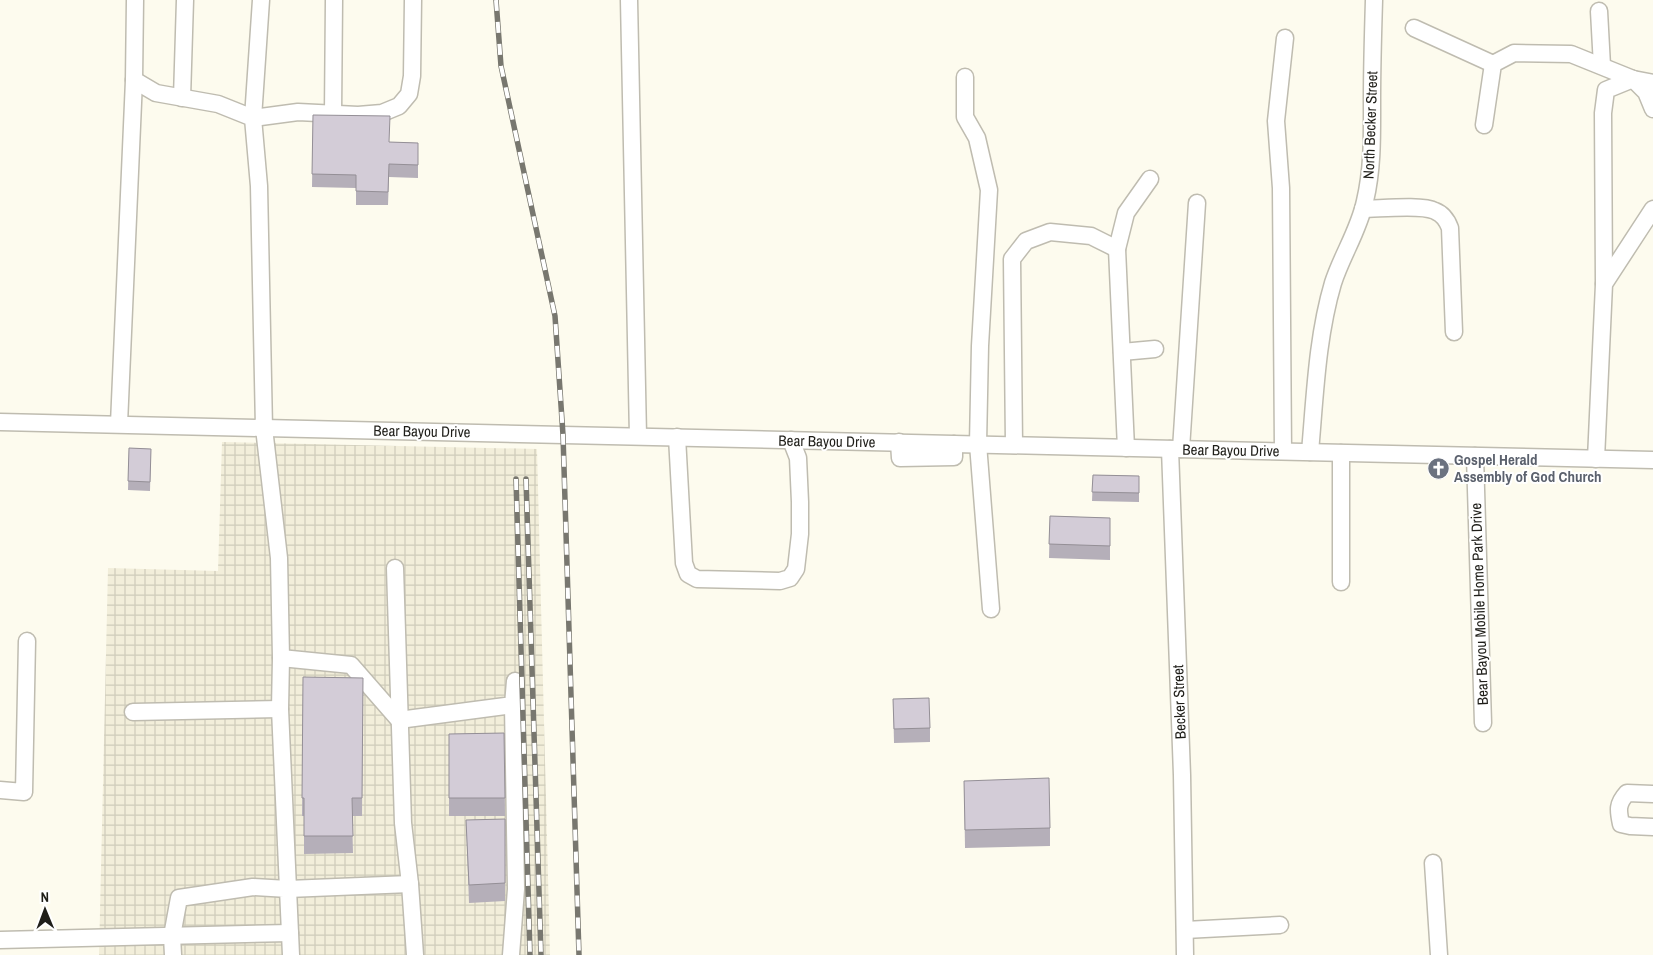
<svg xmlns="http://www.w3.org/2000/svg" width="1653" height="955" font-family="'Archivo Narrow',sans-serif">
<style>
.industrial{fill:url(#industrial-grid)}
.lines{fill:none;stroke-linecap:round;stroke-linejoin:round}
.minor-casing{stroke:#bfbcb0;stroke-width:19}
.minor{stroke:#fff;stroke-width:16}
.rail-casing{stroke:#78776f;stroke-width:5.5}
.rail{stroke:#fff;stroke-width:4;stroke-dasharray:11;stroke-linecap:butt}
.wall{fill:#b5afb9}
.building{fill:#d3ccd7;stroke:#948f96}
.labels{text-anchor:middle;dominant-baseline:central;stroke-width:4;stroke-linejoin:round;paint-order:stroke}
.street-label{font-size:15px;fill:#1f1e19;stroke:#fff}
.worship-label{font-size:15px;font-weight:bold;fill:#5b616d;stroke:#fff;text-anchor:start}
</style>
<defs>
<pattern id="industrial-grid" width="8" height="8" patternUnits="userSpaceOnUse" patternTransform="scale(1.25)"><rect width="8" height="8" fill="#f2eeda"/><path d="M0 4h8M4 0v8" fill="none" stroke="#cfccba"/></pattern>
</defs>
<rect width="100%" height="100%" fill="#fdfbee"/>
<path class="industrial" d="M222 442 537 449 550 955H99L108 568 218 571Z"/>
<g class="lines">
<defs>
<g id="minor">
<path d="M261 0 253 118 298 112 358 115 382 113 399 106 409 94 412 76 413 0"/>
<path d="M629 0 638 436"/>
<path d="M1599 11 1602 66"/>
<path d="M1414 28 1493 64"/>
<path d="M965 77V117L977 138 989 190 980 346 978 444 991 609"/>
<path d="M1633 79 1646 92 1653 109"/>
<path d="M134 80 156 93 218 104 253 118 259 186 264 428 279 558 281 658 280 709 288 889 410 884"/>
<path d="M182 98 185 0"/>
<path d="M333 114 334 0"/>
<path d="M1484 125 1493 64 1514 53 1571 54 1633 79 1653 83"/>
<path d="M1363 209C1379 209 1422 204 1435 211 1443 214 1447 220 1450 228L1454 332"/>
<path d="M1604 284 1603 113 1606 90 1633 79"/>
<path d="M1122 352 1155 349"/>
<path d="M0 422 1653 460"/>
<path d="M119 424 134 80 135 0"/>
<path d="M677 437 684 563 688 574 697 579 780 581 790 578 796 569 800 534V502L798 458 791 440"/>
<path d="M899 442 900 458 954 457V444"/>
<path d="M1014 445 1012 259 1026 241 1050 232 1091 236 1117 249"/>
<path d="M1126 448 1117 249 1126 213 1150 179"/>
<path d="M1170 449 1182 775 1185 955"/>
<path d="M1181 449 1197 203"/>
<path d="M1283 451 1281 188 1276 121 1285 38"/>
<path d="M1310 452C1315 396 1317 337 1333 283 1342 255 1359 230 1365 201 1373 167 1372 133 1372 99 1372 66 1373 33 1374 0"/>
<path d="M1475 456 1483 723"/>
<path d="M1596 459 1604 284 1653 209"/>
<path d="M395 568 403 823 410 884 415 955"/>
<path d="M1341 582V453"/>
<path d="M281 658 351 665 399 720 513 705 515 681"/>
<path d="M133 712 280 709"/>
<path d="M0 790 24 792 27 641"/>
<path d="M1653 794 1627 793C1617 804 1618 810 1621 824L1630 826 1653 827"/>
<path d="M1433 863 1439 955"/>
<path d="M1185 930 1280 925"/>
<path d="M0 940 290 933"/>
<path d="M173 955 172 936 179 898 253 887 288 889 291 955"/>
<path d="M511 955 516 889 513 705"/>
</g>
</defs>
<use href="#minor" class="minor-casing"/>
<use href="#minor" class="minor"/>
<defs>
<g id="rail">
<path d="M496 0 501 66 555 316 563 435 579 955"/>
<path d="M516 479 530 955"/>
<path d="M526 479 541 955"/>
</g>
</defs>
<use href="#rail" class="rail-casing"/>
<use href="#rail" class="rail"/>
</g>
<g class="wall">
<path d="M313 115 389 142 418 143V178L389 177 388 205H356V188L312 187Z"/>
<path d="M129 448 151 449 150 491 128 490Z"/>
<path d="M1093 475 1139 476V502L1092 501Z"/>
<path d="M1050 516 1110 518V560L1049 558Z"/>
<path d="M303 677 363 678 362 816H352L353 853 304 854V816H302Z"/>
<path d="M893 699 930 728V742L894 743Z"/>
<path d="M504 733 505 816H449V734Z"/>
<path d="M964 781 1050 828V846L965 848Z"/>
<path d="M505 819V901L469 903 466 820Z"/>
</g>
<g class="building">
<path d="M313 115 390 116 389 142 418 143V165L389 164 388 192 356 191V175L312 174Z"/>
<path d="M129 448 151 449 150 482 128 481Z"/>
<path d="M1093 475 1139 476V493L1092 492Z"/>
<path d="M1050 516 1110 518V546L1049 544Z"/>
<path d="M303 677 363 678 362 798H352L353 836H304V798H302Z"/>
<path d="M929 698 930 728 894 729 893 699Z"/>
<path d="M504 733 505 798H449V734Z"/>
<path d="M1049 778 1050 828 965 830 964 781Z"/>
<path d="M505 819V883L469 885 466 820Z"/>
</g>
<defs>
<symbol id="church-disc" viewBox="-11 -11 22 22"><circle r="9.5" fill="#6b7280" stroke="#fff"/><path d="M-1.2-6h2.4v3.5h3.3v2.4h-3.3V6h-2.4V-.1h-3.3v-2.4h3.3Z" fill="#fff"/></symbol>
</defs>
<g fill-rule="evenodd">
<use href="#church-disc" x="1426" y="456" width="25" height="25"/>
</g>
<g class="labels">
<g class="street-label">
<text transform="translate(1370 125) rotate(-88)">North Becker Street</text>
<text transform="translate(422 431) rotate(1)">Bear Bayou Drive</text>
<text transform="translate(827 441) rotate(1)">Bear Bayou Drive</text>
<text transform="translate(1231 450) rotate(1)">Bear Bayou Drive</text>
<text transform="translate(1479 604) rotate(-92)">Bear Bayou Mobile Home Park Drive</text>
<text transform="translate(1179 702) rotate(-92)">Becker Street</text>
</g>
<g class="worship-label">
<text x="1454" y="459">Gospel Herald<tspan x="1454" dy="17">Assembly of God Church</tspan></text>
</g>
</g>
<g transform="translate(45 910) rotate(359)" stroke="#ffffff" stroke-width="4" paint-order="stroke">
<path d="M0-4L9 19L0 12L-9 19Z" fill="#1f1e19"/>
<text y="-8" font-size="14" font-weight="bold" text-anchor="middle" fill="#1f1e19">N</text>
</g>
</svg>
